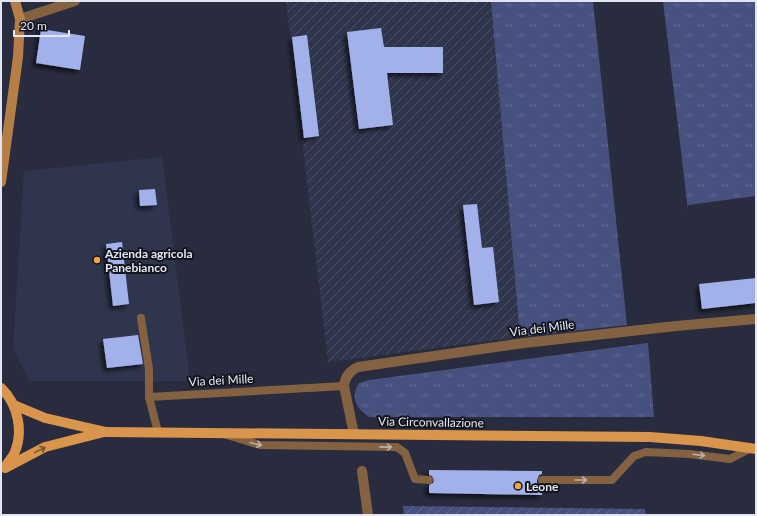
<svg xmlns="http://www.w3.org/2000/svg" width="757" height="516" font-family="Lato,sans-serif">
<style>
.built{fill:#2f354d}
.industrial{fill:url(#industrial-furrows)}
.grass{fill:url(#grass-tufts)}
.garden{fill:url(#garden-furrows)}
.building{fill:#a3b1ea;filter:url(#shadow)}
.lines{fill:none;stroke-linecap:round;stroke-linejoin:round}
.lane{stroke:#846241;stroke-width:8}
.street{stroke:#846241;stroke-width:10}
.secondary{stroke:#b47f47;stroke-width:10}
.primary{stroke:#d9954b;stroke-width:10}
.oneway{stroke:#bdb1ab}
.oneway2{stroke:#765534}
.poi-dot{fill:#f5a345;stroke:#13151d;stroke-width:1.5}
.labels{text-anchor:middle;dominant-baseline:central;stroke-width:4;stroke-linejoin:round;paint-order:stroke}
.poi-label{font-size:12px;font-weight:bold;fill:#e3e6f2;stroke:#13151d;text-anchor:start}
.street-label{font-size:12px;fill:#e3e6f2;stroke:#13151d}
</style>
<defs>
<pattern id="industrial-furrows" width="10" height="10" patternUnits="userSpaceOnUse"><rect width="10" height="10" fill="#2f354d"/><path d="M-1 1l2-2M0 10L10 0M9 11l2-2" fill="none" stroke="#4d5267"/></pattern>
<pattern id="grass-tufts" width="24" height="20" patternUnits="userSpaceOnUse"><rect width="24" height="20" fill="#47517f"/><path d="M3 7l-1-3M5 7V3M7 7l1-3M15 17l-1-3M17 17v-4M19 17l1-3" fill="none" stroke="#616a92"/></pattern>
<pattern id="garden-furrows" width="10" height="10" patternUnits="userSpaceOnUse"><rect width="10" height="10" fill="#47517f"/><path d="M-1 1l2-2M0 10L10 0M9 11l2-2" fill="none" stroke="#616a92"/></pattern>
<filter id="shadow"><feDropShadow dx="-3.5" dy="3.5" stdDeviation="2" flood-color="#0009"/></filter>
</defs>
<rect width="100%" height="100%" fill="#282c3e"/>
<path class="built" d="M162 157 190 381H30L13 349 24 171Z"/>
<path class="industrial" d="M286 1H491L520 337 328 362Z"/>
<g class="grass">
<path d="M491 1H593L627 325 520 337Z"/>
<path d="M663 1H756V196L688 205V210Z"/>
<path d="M648 343 654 417H369C356 408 350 398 359 383L369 380Z"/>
</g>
<path class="garden" d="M403 506 645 509 646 515H404Z"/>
<g class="building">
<path d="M381 28 384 47H443V73H387L393 125 359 129 347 32Z"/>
<path d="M41 29 85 36 80 70 36 63Z"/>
<path d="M307 35 319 136 304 138 292 37Z"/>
<path d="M155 189 157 205 140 206 139 190Z"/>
<path d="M477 204 482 248 493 247 499 302 474 305 463 205Z"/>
<path d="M122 242 129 304 113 306 106 244Z"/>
<path d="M756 278V303L702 309 699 284Z"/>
<path d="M138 335 143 364 107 368 103 339Z"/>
<path d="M429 470 542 471V474L539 475 537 480V483L542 486V495L429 493V485L433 483 434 480 432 476 429 475Z"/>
</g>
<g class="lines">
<g class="lane">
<path d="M141 318 149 369V397L158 432"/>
<path d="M149 397 344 386"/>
<path d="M227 435 260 445 397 447 405 453 415 479 429 480"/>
<path d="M542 480H612L634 456 646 452 689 454 730 459 751 448"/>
</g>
<g class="street">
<path d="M20 19 75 1"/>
<path d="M354 434 344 386C345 377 349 371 358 367L524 343 676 326 756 319"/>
<path d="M362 471 368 515"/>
</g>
<path class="secondary" d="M1 182 18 57 20 19 15 1"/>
<g class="primary">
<path d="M1 388C18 404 24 432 14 454 12 458 8 462 5 467"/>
<path d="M14 405 45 418 106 432 650 437 701 441 756 449"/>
<path d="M5 468 45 447 104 432"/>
</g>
</g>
<defs><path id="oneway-shaft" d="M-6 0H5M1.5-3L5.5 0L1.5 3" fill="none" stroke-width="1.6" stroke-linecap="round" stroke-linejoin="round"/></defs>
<g class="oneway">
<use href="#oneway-shaft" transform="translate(256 444) rotate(14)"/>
<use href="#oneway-shaft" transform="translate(386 447) rotate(1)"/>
<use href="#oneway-shaft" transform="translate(699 455) rotate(7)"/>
<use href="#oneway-shaft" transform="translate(581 480)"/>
</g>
<use class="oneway2" href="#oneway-shaft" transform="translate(40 450) rotate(-26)"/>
<g class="poi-dot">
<circle cx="97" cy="260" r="4"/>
<circle cx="518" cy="486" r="4"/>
</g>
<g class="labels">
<g class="poi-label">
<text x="105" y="253">Azienda agricola<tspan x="105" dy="14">Panebianco</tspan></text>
<text x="526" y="486">Leone</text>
</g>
<g class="street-label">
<text transform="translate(542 328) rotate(-7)">Via dei Mille</text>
<text transform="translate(221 380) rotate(-3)">Via dei Mille</text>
<text transform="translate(431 422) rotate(1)">Via Circonvallazione</text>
</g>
</g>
<rect width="757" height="516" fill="none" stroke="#e3e6f2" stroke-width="4"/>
<path d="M14 30v6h55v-6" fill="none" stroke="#e3e6f2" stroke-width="2"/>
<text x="20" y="30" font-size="12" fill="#e3e6f2" stroke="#13151d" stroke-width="3" paint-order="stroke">20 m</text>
</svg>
